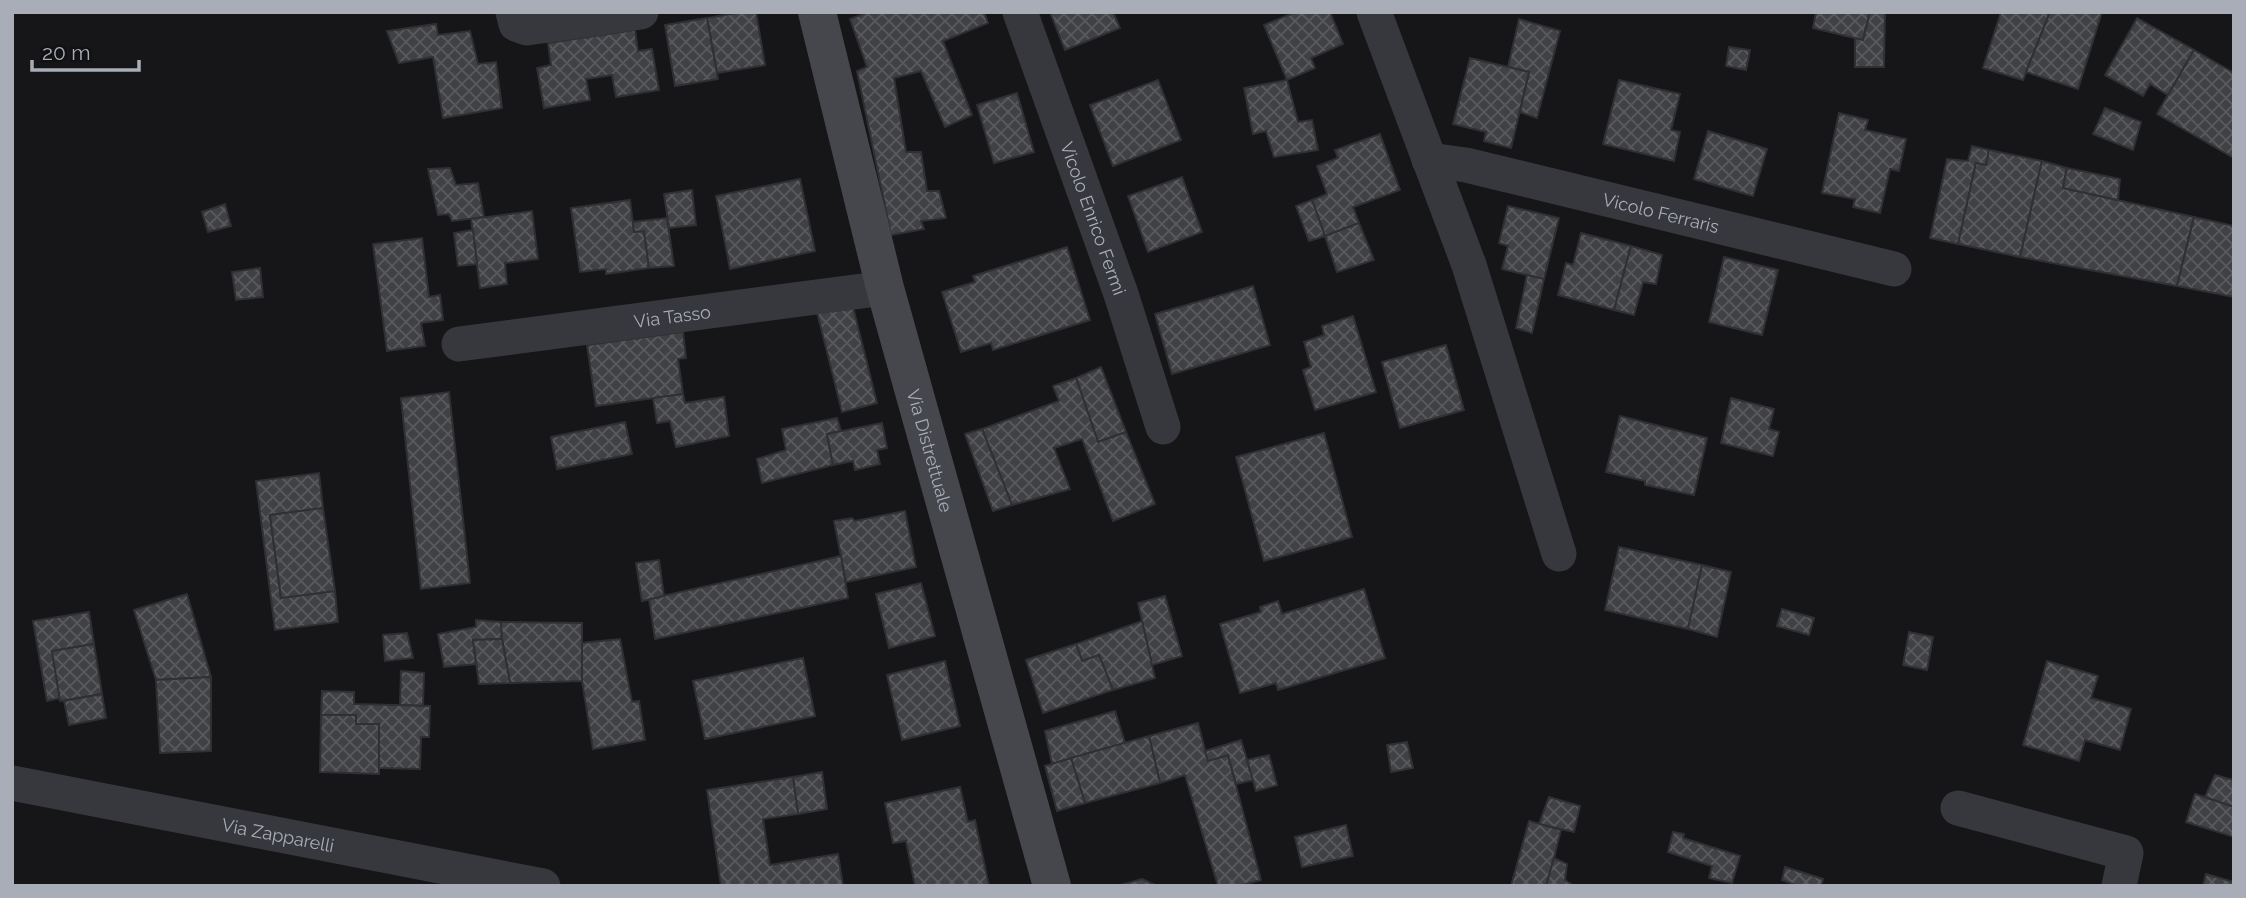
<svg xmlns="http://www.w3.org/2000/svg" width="2246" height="898" font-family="Raleway,sans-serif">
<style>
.building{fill:url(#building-cross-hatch);stroke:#303034;stroke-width:2}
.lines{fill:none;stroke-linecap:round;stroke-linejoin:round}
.minor{stroke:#37383d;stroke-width:35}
.secondary{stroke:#45474d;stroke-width:38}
.labels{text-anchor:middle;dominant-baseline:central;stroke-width:5;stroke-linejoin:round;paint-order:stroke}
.street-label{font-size:18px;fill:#a8adb8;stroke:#111113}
</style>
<defs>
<pattern id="building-cross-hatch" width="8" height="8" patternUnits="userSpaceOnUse" patternTransform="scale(1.75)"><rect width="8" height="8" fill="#404145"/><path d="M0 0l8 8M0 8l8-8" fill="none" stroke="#595a5e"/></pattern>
</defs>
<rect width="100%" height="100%" fill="#161618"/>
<g class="building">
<path d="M743 12H756L765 65 717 73 707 18Z"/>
<path d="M868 12H984L988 23 943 41 972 115 945 127 921 71 894 78 906 152H921L927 191H939L946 218 921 221 924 229 891 235 857 71 867 67 850 19Z"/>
<path d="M1050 12H1113L1120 28 1065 50Z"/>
<path d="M1296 12H1330L1343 44 1311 58 1315 68 1287 80 1264 25Z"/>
<path d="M1816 12H1870L1863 40 1813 28Z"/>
<path d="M1870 12H1885L1884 67H1855V38L1863 40Z"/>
<path d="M2001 12H2050L2023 80 1983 68Z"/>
<path d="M2050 12H2102L2078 89 2026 72Z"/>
<path d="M707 18 718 79 675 86 665 25Z"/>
<path d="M2137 18 2194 50 2168 95 2150 84 2143 96 2105 75Z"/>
<path d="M1519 19 1560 31 1537 118 1520 112 1529 72 1508 67Z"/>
<path d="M436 24 438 35 470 31 478 64 496 62 502 108 443 118 433 57 399 63 387 31Z"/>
<path d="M635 30 638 51 652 49 659 90 616 97 612 75 586 79 590 100 544 108 537 68 551 65 548 43Z"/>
<path d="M1729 47 1750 50 1746 70 1726 66Z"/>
<path d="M2194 50 2234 73V158L2157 114Z"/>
<path d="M1470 58 1529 72 1511 148 1484 141 1486 132 1453 124Z"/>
<path d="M1158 80 1181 140 1113 166 1090 105Z"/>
<path d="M1287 80 1298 122 1312 120 1318 150 1274 157 1266 131 1253 134 1244 88Z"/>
<path d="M1619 80 1680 94 1671 130 1680 132 1674 161 1603 144Z"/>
<path d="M1017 93 1034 152 994 163 977 105Z"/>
<path d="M2105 108 2141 122 2133 150 2093 134Z"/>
<path d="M1839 113 1868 120 1865 130 1906 139 1899 171 1890 169 1880 213 1853 207 1855 199 1822 193Z"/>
<path d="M1708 131 1767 149 1753 196 1694 179Z"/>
<path d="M1380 134 1400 190 1353 207 1359 223 1325 236 1312 200 1327 194 1317 166 1338 158 1335 150Z"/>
<path d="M1972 146 1989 150 1986 165 1976 163 1958 244 1930 238 1947 159 1968 161Z"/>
<path d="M1989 150 2042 161 2020 257 1958 244 1976 163 1986 165Z"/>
<path d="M2042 161 2067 168 2063 188 2194 217 2177 286 2020 257Z"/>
<path d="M450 168 456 185 478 183 484 217 452 221 449 214 438 215 428 169Z"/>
<path d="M2067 168 2120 179 2118 200 2063 188Z"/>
<path d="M1182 177 1202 232 1148 252 1128 196Z"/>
<path d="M800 179 815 251 730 269 716 196Z"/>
<path d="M692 190 696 225 669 228 664 194Z"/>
<path d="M630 200 634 232 644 231 649 268 606 274V269L580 272 571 208Z"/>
<path d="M1312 200 1325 236 1309 241 1296 206Z"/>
<path d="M225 204 231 226 208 232 202 212Z"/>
<path d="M1508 206 1559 218 1544 279 1502 269 1508 246 1499 243Z"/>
<path d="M532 211 538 259 505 263 507 284 480 288 471 219Z"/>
<path d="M2194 217 2234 226V297L2177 286Z"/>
<path d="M667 218 674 266 649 268 644 231 634 232 633 222Z"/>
<path d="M1359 223 1374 260 1337 272 1325 236Z"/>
<path d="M473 230 477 264 458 266 454 233Z"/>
<path d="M1581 233 1631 246 1614 310 1558 295 1566 263 1573 265Z"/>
<path d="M422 238 429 297 440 295 443 320 421 323 425 346 387 351 373 244Z"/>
<path d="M1631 246 1662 255 1656 284 1643 282 1634 315 1614 310Z"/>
<path d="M1067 247 1090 320 993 350 991 343 961 352 942 292 975 282 973 276Z"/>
<path d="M1724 257 1778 270 1762 335 1709 322Z"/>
<path d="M260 268 263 297 236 300 232 272Z"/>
<path d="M1527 275 1544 279 1532 333 1516 328Z"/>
<path d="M1253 286 1270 345 1172 374 1155 314Z"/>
<path d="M852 303 877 403 842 412 817 312Z"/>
<path d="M1353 316 1376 392 1315 410 1303 370 1311 367 1304 342 1324 335 1322 326Z"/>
<path d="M683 332 686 358 678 359 683 394 596 406 587 345Z"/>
<path d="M1446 345 1464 410 1400 428 1382 362Z"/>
<path d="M1101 367 1126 432 1098 442 1076 378Z"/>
<path d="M1076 378 1098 442 1126 432 1155 504 1113 521 1082 439 1054 448 1070 489 1012 505 982 429 1059 401 1053 386Z"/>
<path d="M449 392 470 583 421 589 401 398Z"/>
<path d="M683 394 685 403 724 397 729 436 676 447 670 421 657 423 653 398Z"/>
<path d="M1731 398 1774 409 1769 429 1779 432 1773 456 1721 443Z"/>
<path d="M1620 416 1707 438 1694 495 1645 485V481L1606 472Z"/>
<path d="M837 418 841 431 827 434 833 465 762 483 757 459 786 450 782 429Z"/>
<path d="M625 422 632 454 557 469 551 437Z"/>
<path d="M882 423 887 448 877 450 880 464 855 470 853 461 833 465 827 434Z"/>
<path d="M982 429 1012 505 993 511 965 434Z"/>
<path d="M1324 433 1352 537 1264 561 1236 457Z"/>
<path d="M319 473 323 508 270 515 281 598 335 591 338 622 275 630 256 481Z"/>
<path d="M323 508 335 591 281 598 270 515Z"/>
<path d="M905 511 916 567 846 582 834 521 852 518 855 521Z"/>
<path d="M1619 547 1702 565 1688 629 1605 610Z"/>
<path d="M841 556 848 598 655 639 649 599Z"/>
<path d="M659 560 664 596 642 601 636 563Z"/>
<path d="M1702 565 1731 572 1717 637 1688 629Z"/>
<path d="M921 583 935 636 889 648 876 594Z"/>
<path d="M1364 589 1385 658 1278 690 1276 683 1240 693 1220 624 1261 612 1260 607 1278 601 1282 614Z"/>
<path d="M187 594 211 677 156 680 134 610Z"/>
<path d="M1165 596 1182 656 1152 665 1138 603Z"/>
<path d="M1782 609 1814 618 1809 635 1777 626Z"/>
<path d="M89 612 94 644 52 651 60 698 47 701 33 621Z"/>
<path d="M476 620 501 622 502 639 473 640 476 664 444 667 438 634 476 627Z"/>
<path d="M1142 621 1155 678 1113 690 1099 655 1082 661 1076 644Z"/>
<path d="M501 622 582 623V681L510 683 502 639Z"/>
<path d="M1909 632 1933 637 1927 670 1903 665Z"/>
<path d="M407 633 413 658 385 661 383 635Z"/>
<path d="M502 639 510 683 479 684 473 640Z"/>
<path d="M620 639 632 702 639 701 645 740 593 749 582 681V643Z"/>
<path d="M94 644 102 694 60 701 52 651Z"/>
<path d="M1076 644 1082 661 1099 655 1113 690 1043 713 1026 660Z"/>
<path d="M803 658 815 716 705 739 693 681Z"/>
<path d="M945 661 960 726 902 740 887 675Z"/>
<path d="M2047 661 2098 676 2091 698 2131 709 2120 750 2085 740 2079 761 2023 745Z"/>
<path d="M401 671 424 673 423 706 400 705Z"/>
<path d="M211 677V751L160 753 156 680Z"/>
<path d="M322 691 354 692V704L430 706 429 737H421L420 769 379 768V724H356V715H321Z"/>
<path d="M102 694 106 718 69 725 64 701Z"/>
<path d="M1115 711 1125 743 1052 764 1045 731Z"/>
<path d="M321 715H356V724H379V774L320 772Z"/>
<path d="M1198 723 1208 761 1228 755 1261 880 1238 886H1218L1185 775 1160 783 1149 736Z"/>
<path d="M1149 736 1160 783 1085 803 1071 758Z"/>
<path d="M1241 740 1253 780 1236 784 1228 755 1208 761 1205 751Z"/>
<path d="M1407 742 1413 768 1391 772 1387 745Z"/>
<path d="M1269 755 1277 785 1256 791 1247 760Z"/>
<path d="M1071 758 1085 803 1057 811 1045 766Z"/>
<path d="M822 772 827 809 798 814 793 777Z"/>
<path d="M2215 775 2234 780V807L2205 797Z"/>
<path d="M793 777 798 814 763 819 770 865 838 854 843 886H721L707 790Z"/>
<path d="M960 787 968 822 975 820 989 886H915L906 841 893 843 885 803Z"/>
<path d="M2195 794 2234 807V837L2186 822Z"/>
<path d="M1549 797 1580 806 1574 832 1539 824Z"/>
<path d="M1529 821 1561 830 1554 858 1546 886H1511Z"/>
<path d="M1346 825 1353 856 1302 867 1295 837Z"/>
<path d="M1673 832 1684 834 1683 838 1740 856 1732 883 1709 878 1712 866 1668 852Z"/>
<path d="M1554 858 1567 864 1565 880 1571 884 1570 886H1546Z"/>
<path d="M1785 867 1823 879 1821 886H1798L1782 880Z"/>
<path d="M2206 874 2234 882V886H2203Z"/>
<path d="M1142 879 1157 886H1117Z"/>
</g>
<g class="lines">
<g class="minor">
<path d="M513 12 516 24 527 28 641 12"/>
<path id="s1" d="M1020 12 1121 294 1163 427"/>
<path d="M1374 12 1469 265 1559 554"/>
<path id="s2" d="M1429 160 1466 165 1894 269"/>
<path id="s3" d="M459 344 885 288"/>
<path id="s4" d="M12 783 543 886"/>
<path d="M1958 808 2126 853 2119 886"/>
</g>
<path class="secondary" id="s5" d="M817 12 885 288 1052 886"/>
</g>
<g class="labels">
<g class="street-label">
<text stroke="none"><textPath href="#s2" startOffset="238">Vicolo Ferraris</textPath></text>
<text stroke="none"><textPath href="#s1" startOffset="219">Vicolo Enrico Fermi</textPath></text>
<text stroke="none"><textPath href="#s3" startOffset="215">Via Tasso</textPath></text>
<text stroke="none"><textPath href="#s5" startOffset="453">Via Distrettuale</textPath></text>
<text stroke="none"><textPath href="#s4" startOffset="271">Via Zapparelli</textPath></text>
</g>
</g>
<rect width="2246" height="898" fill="none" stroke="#a8adb8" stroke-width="28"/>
<path d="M32 60v10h107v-10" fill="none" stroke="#a8adb8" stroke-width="3.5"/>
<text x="42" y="60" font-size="21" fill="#a8adb8" stroke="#111113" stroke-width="5" paint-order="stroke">20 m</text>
</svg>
